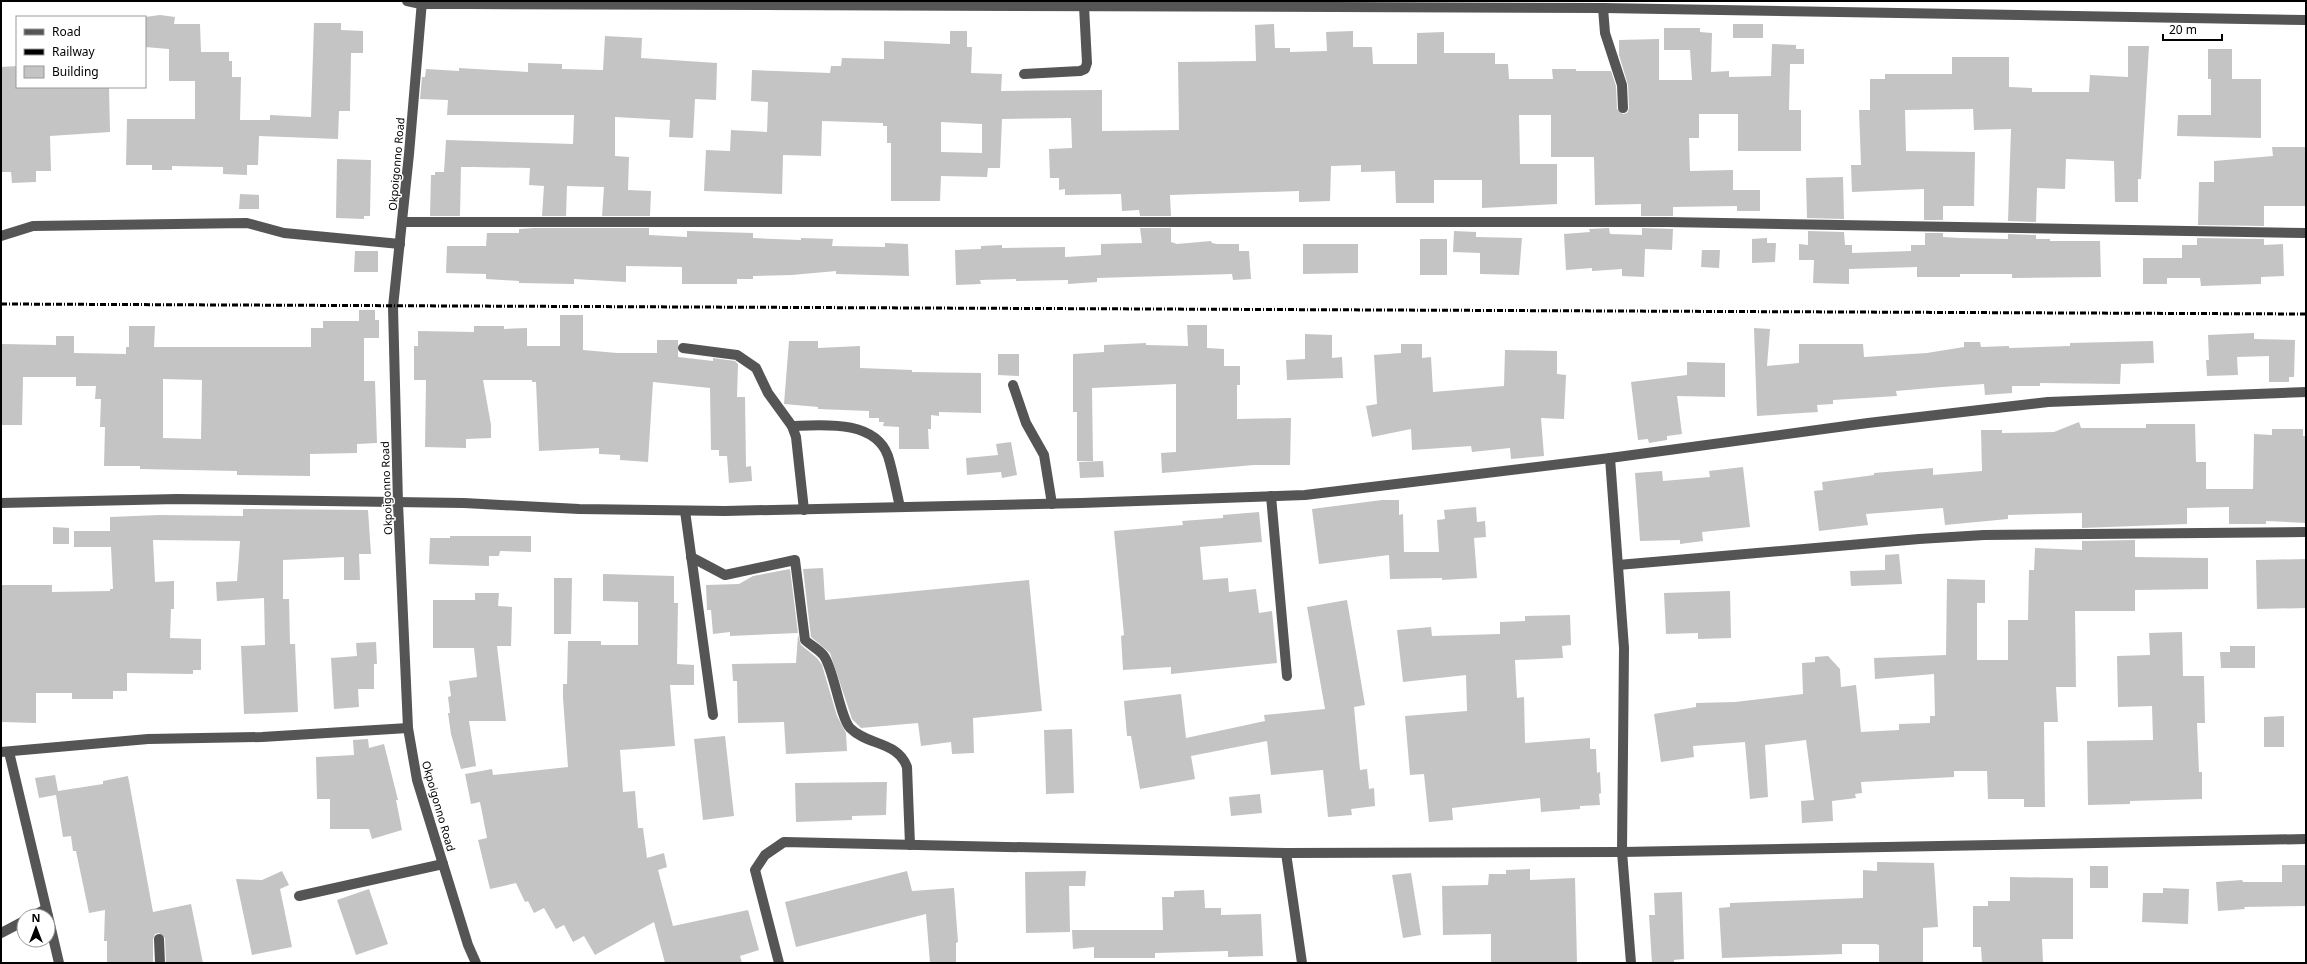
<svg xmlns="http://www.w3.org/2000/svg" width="2307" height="964" font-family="'Noto Sans',sans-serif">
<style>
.building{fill:#c4c4c4;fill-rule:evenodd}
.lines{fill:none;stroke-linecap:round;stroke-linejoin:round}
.minor{stroke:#555;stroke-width:10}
.rail{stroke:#000;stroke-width:3;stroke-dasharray:6 2 1 2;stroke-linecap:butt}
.labels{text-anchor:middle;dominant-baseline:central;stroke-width:3;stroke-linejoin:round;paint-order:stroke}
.street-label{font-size:11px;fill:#000;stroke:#fff}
</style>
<rect width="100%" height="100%" fill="#fff"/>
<g class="building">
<path d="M160 15 175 17 174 24H200L201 52H229V61H232V77H241L240 120H270V115L311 117 314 23H341V30L363 31V53H351L350 111H339L338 139 259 136 258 165H247V175L223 174V167L172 166V170H152V165H126L127 119H195V81H169V49L145 47V17Z"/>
<path d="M1274 24 1275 48H1290V52L1327 51 1326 32 1353 31V47H1372L1373 64H1417V33L1444 32V53H1495V64H1508L1509 79H1553L1552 69H1576V71H1611L1616 86 1617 109 1623 114 1627 113 1629 108 1628 85 1619 55V40L1659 39V80H1692L1690 50H1664V28H1700V32L1712 33 1711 72 1729 71V77L1771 76 1772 44 1796 45V49H1804V64H1790L1789 110H1801V151H1738V114H1699V138H1689L1690 171 1733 170V190H1760V211H1737V206L1673 207V216H1641V204L1595 205 1594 157H1551V115H1519L1520 164H1557V204L1482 208V180H1434V203H1396L1395 171 1361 172V165L1331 166 1330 201 1299 202V191L1170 195 1171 216H1140L1139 210 1122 211 1121 194 1065 195V189L1059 190V178H1050L1049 149 1072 148 1071 118 1002 119 1000 168H988L987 177 941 176 940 201H891V143H887V126H883V123L822 121 821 156 783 155 782 194 704 191 706 150 730 151 731 130 767 132 768 102 751 101 752 70 830 73 831 66H841L842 58 884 59V41L950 44V31H967V47H972L971 73 1002 74 1001 91 1102 90V131L1179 130 1178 62 1256 61 1255 25ZM941 122 982 124V153L941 152Z"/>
<rect x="1733" y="24" width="30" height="14"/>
<path d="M605 36 642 38 641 58 717 63 716 100 695 99 693 138 669 137 670 120 615 117V156L629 157 628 190 651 191 650 216H602L604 187 567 186 566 216H542L544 186 529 185 530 168 474 167H461L460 216H430L431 175H435V172H444L446 140 573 144 574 115H447L448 100 420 99 422 77H425L426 69 459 71V68L528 72V63L562 64V69L603 70Z"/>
<path d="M2128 46H2149L2141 179H2138V202H2115L2114 161 2066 159 2065 189 2037 188 2036 222 2008 221 2011 129 1974 130 1973 109 1905 110 1906 151 1975 152 1974 206H1943V220H1924V189L1852 192 1851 165H1861L1859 110H1870V79H1885V74H1952V57H2009V87L2032 88V92H2089L2090 75 2128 77Z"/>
<path d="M2208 49H2232V79H2261V138L2177 136 2178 115H2211V79H2208Z"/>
<path d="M17 66V87H109L110 132 50 136 51 171H36V182L12 183 11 172H1V67Z"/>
<path d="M2272 147H2306V206H2264V226L2198 225 2199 182H2214V161L2273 156Z"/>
<path d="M337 159 371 160 370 216H364V219L336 218Z"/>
<path d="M1843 177 1844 219 1807 218 1806 178Z"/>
<path d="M240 194 259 195V209H239Z"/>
<path d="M534 228H649V235L687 237V231L753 233V238L801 240V238L833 239 832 246 885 247V243L908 244 909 276 836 274V271L792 275 753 276V279H737V284H682V267L626 266V282L574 279V284L519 283V281L486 279V274L446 273 447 246H486L487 233H519V229Z"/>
<path d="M1140 228H1171V242L1177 244 1211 241 1212 243 1217 244H1239V251H1249L1251 279 1233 280 1232 274 1097 278V282L1068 284V280L1016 281V279L980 280 981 284 956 285 955 250 981 249V246L1002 245V248L1065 247V257L1101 255V244L1142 243Z"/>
<path d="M1609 228 1610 234 1642 235V228L1673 229 1672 250 1645 249 1644 277 1622 276V269L1592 271V268L1566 270 1564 234 1590 232 1589 229Z"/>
<path d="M1454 231 1476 232V237L1522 238 1519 275 1480 274V253L1453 252Z"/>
<path d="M1808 231 1844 232 1845 245H1852V253L1911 251V245H1925V233H1943V237L1960 238 2008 239V234L2036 235V239H2050V241H2100L2101 277 2012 278V274H1960V277H1917V267L1849 269V284L1813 283 1814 260H1799V244L1808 245Z"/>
<path d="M1767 238V243H1776L1775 262 1752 263V239Z"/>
<path d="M2197 238 2264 239V245L2283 244 2284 276 2261 277V284L2201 286 2200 278H2167V284H2143V258H2182V245H2197Z"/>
<rect x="1420" y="239" width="27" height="36"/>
<path d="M1303 244H1358V273L1303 274Z"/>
<path d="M1702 250H1720L1719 268 1701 267Z"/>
<path d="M355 251H378V272H354Z"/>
<path d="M359 310H375V320H379V338H364V381H375L377 443 357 444V453L310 454V476L237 475V471L140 469V466H104L105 427H100L101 399H95L96 386H76V377H23L22 425H1V344L56 345V336H74V353L126 354V347H129V326H155L154 347H311V328H323V321H359ZM163 379 202 380 201 439 163 438Z"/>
<path d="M560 315H583V350L617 353H657V340H678V357L713 361V358L735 361 738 364 737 397H745L746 467 751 466 752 481 729 483 727 456H719V450H711L710 388 653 382 648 462 620 460V455L599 454V448L539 451 536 382H532V380H483L491 425V438L466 439V448L425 447 426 380H414V346H418V331L474 332V326H504V329L527 328V346H560Z"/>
<path d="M1187 325H1207V348L1224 349V366H1240V385H1237V419L1291 418 1290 465H1254L1162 473 1161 453 1176 452V384L1092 388 1093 461H1077V412H1073V354L1104 352V345L1146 343V345L1188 346Z"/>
<path d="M1754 328 1770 329 1767 366 1799 363V344H1863L1864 357 1927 353 1964 347V342H1980L1981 347 2009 346V348L2070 346V343L2153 341 2154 363 2121 364 2120 384 2040 383V386H2012V393L1985 395 1984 384 1942 387 1896 391 1897 396 1833 400V404L1817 405 1818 412 1757 416Z"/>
<path d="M2254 333V339L2295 340 2294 377H2289V382H2269V356L2237 357 2238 375 2207 376 2206 360H2209L2208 335Z"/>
<path d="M1305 334 1332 335V358L1342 357 1343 378 1287 380 1286 360 1305 359Z"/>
<path d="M789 341H818V348L860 346V368L912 370V372L981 373V413L939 412V416L931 415V429H928L929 449H899V427L883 426 884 422H879V418H869V411L818 409V407L784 404Z"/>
<path d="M1401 344H1422V358L1431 357 1433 392 1504 386 1505 350 1557 351V374L1566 375 1564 419 1541 418 1544 456 1511 459 1510 448 1472 452 1471 446 1412 450 1411 429 1372 437 1366 406 1377 404 1374 355 1401 353Z"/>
<path d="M998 354H1019V376L998 375Z"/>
<path d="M1687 362 1725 363V397L1677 396 1682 434 1667 436V440L1649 443 1648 439 1638 440 1631 382 1687 375Z"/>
<path d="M2079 422 2081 428H2146V424H2195L2196 462H2206V489H2253L2254 434 2272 435V429H2303V436H2306V523L2266 521V524H2229V507L2187 508V524L2082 528V513L2008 515V519L1945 525 1943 508 1866 514 1868 525 1819 531 1814 491 1823 490 1822 482 1874 475V473L1933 468V475L1982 471 1981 430H2002V433L2054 432Z"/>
<path d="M1011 442 1017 475 1002 478 1001 472 967 475 966 458 998 455 996 444Z"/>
<path d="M1103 461 1104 477 1080 478 1079 462Z"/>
<path d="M1743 467 1750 527 1702 532 1703 541 1680 544V540L1640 541 1635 473 1662 471 1663 481 1710 477 1709 471Z"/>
<path d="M1382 500H1399V515L1403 514 1404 552H1439L1437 520 1445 519 1444 510 1476 507 1477 522 1485 521 1486 537 1474 538 1477 578 1442 580V578L1390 579 1389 555 1319 564 1312 509Z"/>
<path d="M243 509 368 510 371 554H359L360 580H344V557L283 560V599H289L290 644H295L298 712 244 714 241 646 265 645 264 598 217 601 216 582 237 581 240 541 153 540 155 582 174 581V609H171L170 638 201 639V670H193V674L127 673V691H113V699H72V693H36V723L1 722V585H52V592L110 591V589H113L111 547H74V531H110V517L159 515 243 516Z"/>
<path d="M1259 512 1262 542 1200 547 1203 580 1228 578 1229 592 1256 589 1259 613 1272 611 1277 663 1171 674V667L1123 670 1121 636 1124 635 1114 531 1183 525 1182 521 1223 518V515Z"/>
<path d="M53 527 69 528V544H53Z"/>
<path d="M450 536H531V552L500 551 499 556H489V566L429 564 430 538H450Z"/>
<path d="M2135 540V557L2208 558V589L2135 590V611H2075L2076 687H2056L2058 722H2044L2045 807H2024V799H1988L1987 771H1954V777L1861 782 1862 793 1855 794 1856 798 1832 801 1833 821 1802 823 1801 801 1814 800 1806 740 1765 745 1768 797 1750 799 1745 742 1693 746 1694 757 1661 762 1654 714 1696 707V703L1735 702 1803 694 1802 663 1815 662V657L1828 656 1840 669 1841 687 1856 685 1861 732 1899 730V724L1930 723V716H1935L1934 674 1875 679 1874 658 1946 655 1947 579 1985 580V603H1977V660H2008V620H2028L2029 570H2034L2035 548 2082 550V541Z"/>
<path d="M1899 554 1902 584 1851 586 1850 571 1885 570V555Z"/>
<path d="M2306 559V608L2257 609 2256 560Z"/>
<path d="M823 568 825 600 1029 580 1042 711 973 718 974 753 952 754 951 742 921 746 918 723 861 728 852 719 830 653 811 637 803 569Z"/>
<path d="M790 569 798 633 730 636V632L713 634 711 610H707L706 585 739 584 753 576Z"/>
<path d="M603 574 674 576V603H678L677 664 694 665V685H670L675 746 620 750 623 792 635 791 638 828H643L647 858 664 853 667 867 658 870 673 926 748 910 759 950 740 956 742 963H665L654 922 595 955 584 936 573 942 564 925 556 929 544 908 534 913 528 901 525 902 516 883 490 889 478 840 487 838 480 802 471 804 465 774 492 769 493 775 568 767 563 698V684H567L568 641H601V645H638V602L603 601Z"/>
<path d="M554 578H572L571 634H554Z"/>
<path d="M1730 591 1731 638 1698 639V633L1666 634 1664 593Z"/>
<path d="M475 593H499L498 606 512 607 511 646H497L506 721H469L476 766 461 769 451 734 448 713H450L448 697 451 696 449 681 477 677 474 648H433V600H475Z"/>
<path d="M1347 600 1365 705 1354 707 1360 770 1367 769 1369 789 1374 788 1375 806 1351 809 1352 815 1328 817 1323 770 1271 775 1267 741 1191 756 1195 779 1140 789 1131 736H1127L1124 701 1181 694 1186 738 1265 721 1264 715 1325 709 1307 607Z"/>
<path d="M1570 615 1571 645 1562 646 1563 658 1515 660 1517 698 1524 697 1525 743 1590 738V749H1596L1597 773 1600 772 1601 793 1599 794 1600 805 1580 806V809L1541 812 1540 798 1452 808 1453 820 1429 822 1424 774 1410 775 1405 716 1467 711 1466 675 1403 682 1397 630 1431 627 1432 636 1500 634V622L1525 621V616Z"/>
<path d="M2182 632 2183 676H2204L2205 723H2197L2199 772H2202V799L2130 801V804L2088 805 2087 741 2153 740 2152 706 2118 707 2117 656 2150 655 2149 633Z"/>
<path d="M798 635 801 645 817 658 822 665 837 716 846 733 847 751 786 754 784 722 738 723 737 681H733L732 664 796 663Z"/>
<path d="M376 642 377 664H374V689H358L359 707 334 709 331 658 357 656 356 643Z"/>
<path d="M2230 646H2255V668H2221L2220 652H2230Z"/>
<path d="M2284 716V747H2264V717Z"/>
<path d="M1072 729 1074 793 1046 794 1044 730Z"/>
<path d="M725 736 734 816 703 820 694 739Z"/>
<path d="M368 739 369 748 384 744 398 800H396L402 830 372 839 369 829H330V799H317L316 757 354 755 353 740Z"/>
<path d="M55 775 58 791 103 784V781L128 776 153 912 191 904 203 963H166L165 938 159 933 155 934 153 939V963H107V941H104L105 910 89 913 76 851H73L71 836 63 837 56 795 39 798 35 778Z"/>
<path d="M887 782 886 815 852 816V820L796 822 795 783Z"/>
<path d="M1260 794 1262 813 1231 816 1229 797Z"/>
<path d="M1877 862 1934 863 1938 927 1923 928V963H1879V945L1876 944H1842V954L1722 958 1719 908 1730 907V903L1863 898V870L1877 871Z"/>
<path d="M2282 865H2306V906L2244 907 2245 909 2218 911 2216 882 2242 880 2243 882H2282Z"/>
<rect x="2090" y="866" width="18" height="22"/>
<path d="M1530 869V880L1575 878 1577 963H1491V934L1443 935 1442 886 1488 885 1489 874H1506V870Z"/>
<path d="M282 871 289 885 280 889 292 947 252 955 236 879 262 880Z"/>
<path d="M907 871 912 891 954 888 958 942 956 943V963H930L926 914 796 947 785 902Z"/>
<path d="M1086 871 1085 886H1069L1070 932 1026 933 1025 872Z"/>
<path d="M1411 873 1421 935 1403 938 1392 875Z"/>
<path d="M2010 877 2073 878V939H2042L2043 963H1982L1981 947H1973V906H1988V901H2010Z"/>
<path d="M2163 888 2189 889 2188 924 2142 922 2143 893H2163Z"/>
<path d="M369 889 388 944 356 955 337 900Z"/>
<path d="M1204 890 1205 908H1221V915L1261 914 1263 956 1228 957V951L1155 953V958H1094V947L1073 949 1072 930H1163L1162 897H1174V891Z"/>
<path d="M1682 892 1684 959 1674 960V963H1652L1649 915H1655L1654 893Z"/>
</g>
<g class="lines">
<g class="minor">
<path d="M407 1 421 4H470L1603 8 2306 20"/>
<path d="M422 1 409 154 393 307 398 503 408 728 417 780 468 945 476 963"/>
<path d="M1603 8 1605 33 1622 85 1623 108"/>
<path d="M1024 74 1080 71 1085 69 1087 63 1084 6"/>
<path d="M402 222H1667L2306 233"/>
<path d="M1 236 33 226 247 223 284 233 400 244"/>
<path d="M683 348 737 355 756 368 768 393 792 426 796 437 804 510"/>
<path d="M1013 385 1026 423 1044 455 1052 504"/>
<path d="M792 426C821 425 875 419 888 456 893 472 896 490 900 507"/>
<path d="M1610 458 1624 648 1622 852 1631 963"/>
<path d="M1271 496 1287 676"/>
<path d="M1 503 177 499 464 503 579 509 725 511 1081 503 1305 495 1610 458 1868 423 2048 402 2306 392"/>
<path d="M685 511 713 715"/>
<path d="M691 557 725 575 795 560 805 640C810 645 820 650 824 656 834 670 840 717 850 728 868 746 898 741 907 767L910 845"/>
<path d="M1618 565 1919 539 1984 535 2306 532"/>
<path d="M1 752 148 739 262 737 408 728"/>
<path d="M9 752 48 916"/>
<path d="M1286 853 1302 963"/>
<path d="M299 896 443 864"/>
<path d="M33 916 46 909"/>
<path d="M48 916 59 963"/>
<path d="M1 933 24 921"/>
<path d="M159 939 160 963"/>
<path d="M779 963 755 870 765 855 784 842 1286 853 1622 852 2306 839"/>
</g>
<path class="rail" d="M1 304 2306 314"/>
</g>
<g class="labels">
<g class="street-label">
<text transform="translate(396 164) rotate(-85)">Okpoigonno Road</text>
<text transform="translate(386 488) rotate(-92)">Okpoigonno Road</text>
<text transform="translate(439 806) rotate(74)">Okpoigonno Road</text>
</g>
</g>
<rect width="2307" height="964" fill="none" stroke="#000000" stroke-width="4"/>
<rect x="16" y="16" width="130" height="72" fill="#ffffff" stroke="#999999"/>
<rect x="24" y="29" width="20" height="6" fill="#555555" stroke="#999999"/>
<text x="52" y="36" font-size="12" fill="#000000">Road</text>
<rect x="24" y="49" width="20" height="6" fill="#000000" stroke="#999999"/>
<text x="52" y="56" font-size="12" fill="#000000">Railway</text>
<rect x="24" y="66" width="20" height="12" fill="#c4c4c4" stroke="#999999"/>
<text x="52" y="76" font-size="12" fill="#000000">Building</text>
<g transform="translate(36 928)"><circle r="19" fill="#ffffff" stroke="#999999"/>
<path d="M0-3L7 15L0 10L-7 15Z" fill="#000000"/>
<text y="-6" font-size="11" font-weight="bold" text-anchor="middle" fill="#000000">N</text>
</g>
<path d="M2163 34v6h59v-6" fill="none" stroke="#000000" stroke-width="2"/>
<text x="2169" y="34" font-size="12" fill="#000000" stroke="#ffffff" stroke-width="3" paint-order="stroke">20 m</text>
</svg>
